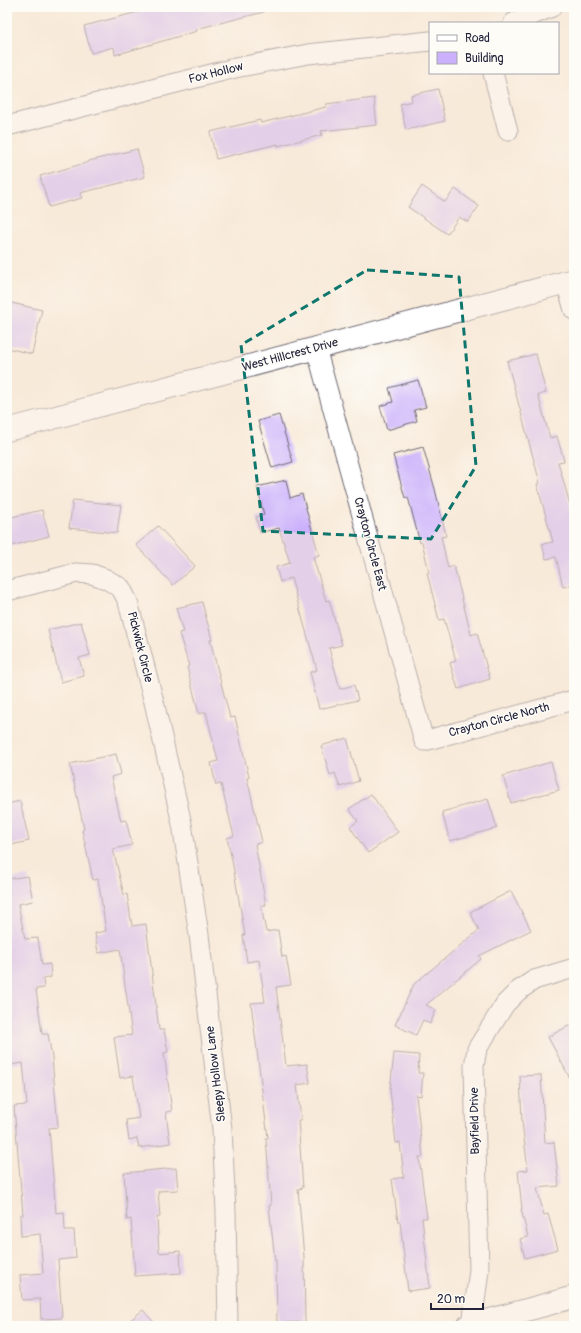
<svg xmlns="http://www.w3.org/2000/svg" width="581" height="1333" font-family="Pangolin,sans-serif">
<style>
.building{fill:#cbb0fb}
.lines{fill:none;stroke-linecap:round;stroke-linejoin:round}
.minor-casing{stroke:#6d6872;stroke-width:21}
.tertiary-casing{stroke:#6d6872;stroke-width:24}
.minor{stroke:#fff;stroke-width:19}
.tertiary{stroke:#fff;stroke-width:22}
.marked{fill:none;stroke:#0f766e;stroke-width:3;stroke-dasharray:8 5;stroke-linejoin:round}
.labels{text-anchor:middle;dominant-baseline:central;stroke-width:3;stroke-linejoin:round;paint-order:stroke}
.street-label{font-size:12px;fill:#22223b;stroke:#fdfcf7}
</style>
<rect width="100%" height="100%" fill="#fdfcf7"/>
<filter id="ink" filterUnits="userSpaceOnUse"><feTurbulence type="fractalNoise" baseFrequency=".025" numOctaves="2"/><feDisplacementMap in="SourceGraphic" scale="8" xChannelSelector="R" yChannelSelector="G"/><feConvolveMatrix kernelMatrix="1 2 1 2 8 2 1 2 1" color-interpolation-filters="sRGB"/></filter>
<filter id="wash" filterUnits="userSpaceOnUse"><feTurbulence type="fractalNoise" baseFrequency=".012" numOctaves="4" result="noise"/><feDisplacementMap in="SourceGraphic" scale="16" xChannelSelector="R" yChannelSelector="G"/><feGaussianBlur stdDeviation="0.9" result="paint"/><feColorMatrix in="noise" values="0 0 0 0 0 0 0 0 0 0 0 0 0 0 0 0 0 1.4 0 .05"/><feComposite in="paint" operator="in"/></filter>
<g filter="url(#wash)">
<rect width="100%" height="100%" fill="#f8ead9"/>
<g id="blocks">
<g class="building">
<path d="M140 7H263L264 12 196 29 197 31 115 55 114 47 91 53 84 26 142 11Z"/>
<path d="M438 89 445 121 406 130 400 104 412 101 411 95Z"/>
<path d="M374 98 377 125 321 131 322 135 278 146V144L216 159 210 132 260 120 261 123 326 107V104Z"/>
<path d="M137 149 145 177 80 193 82 198 49 207 40 176 89 162V161Z"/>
<path d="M422 186 445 202 455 189 479 206 468 222 459 217 447 234 408 207Z"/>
<path d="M7 302 42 310 32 354 7 348Z"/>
<path d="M536 354 546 393 538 395 550 438 557 436 564 461 558 462 574 519V584L563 587 556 557 546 559 542 544 553 542 537 484 540 483 507 361Z"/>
<path d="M418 380 426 407 414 410 417 421 387 430 380 406 393 402 389 388Z"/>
<path d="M279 415 293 462 272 468 258 421Z"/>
<path d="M423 447 435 489 446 536 441 537 448 568 454 566 471 635 477 633 490 679 458 689 450 663 456 661 444 619 439 620 427 573 429 572 422 542 420 543 408 497 405 498 393 455Z"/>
<path d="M286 480 290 498 302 494 319 555 313 557 326 601 329 600 342 645 329 648 340 689 354 685 358 700 319 709 310 672 317 670 291 578 280 582 276 567 290 563 279 528 260 533 256 517 264 515 257 487Z"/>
<path d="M73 500 121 505 117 533 69 528Z"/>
<path d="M42 510 49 536 7 547V518Z"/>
<path d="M158 526 195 566 173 585 136 545Z"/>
<path d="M202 602 212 640H210L230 718 235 717 249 777 247 778 262 842 255 844 266 905H261L266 932 278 930 282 957 286 956 291 985 276 987 286 1066 307 1064 310 1083 297 1085 301 1120H298L303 1188 298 1189 304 1257 305 1322 277 1323 276 1260 275 1261 269 1206 271 1205 266 1138H268L251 1003 265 1002 259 960 247 962 243 935H245L232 860 227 838 234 836 221 784 216 785 211 763 218 761 206 712 199 714 187 667 189 666 179 633 183 632 176 608Z"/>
<path d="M81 622 90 655 79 658 84 676 61 682 48 630Z"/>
<path d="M347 738 359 781 340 787 335 773 330 775 321 746Z"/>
<path d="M116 754 121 774 111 777 121 821 126 820 132 845 113 849 124 895 127 894 132 926 146 924 159 1030H164L168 1052 164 1053 172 1111 166 1112 170 1143 139 1148 137 1138 129 1140 126 1120 139 1118 133 1076 120 1078 114 1037 132 1035 120 949 98 953 95 933 106 931 98 879 93 880 82 830 84 829 70 764Z"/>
<path d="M551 762 559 790 511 803 503 776Z"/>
<path d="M371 794 398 832 368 853 350 827 358 821 349 809Z"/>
<path d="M488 799 497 828 450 841 442 812Z"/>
<path d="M20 801 29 841 7 846V804Z"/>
<path d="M28 876 33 901 18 904 25 939 38 938 42 965 50 964 51 977 43 979 44 988 36 989 42 1034H48L52 1058 58 1127 49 1128 56 1213 64 1212 65 1230H74L76 1258 58 1260 62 1318 41 1319 40 1299 22 1300 20 1275 43 1273 40 1234 21 1236 20 1215H23L14 1106 27 1105 23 1063 10 1065 7 1045V879Z"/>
<path d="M511 891 531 930 479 956 481 959 426 1005 436 1010 430 1024 423 1020 416 1035 395 1025 414 984 479 930 470 912Z"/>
<path d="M574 1023V1086L548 1037Z"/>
<path d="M394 1053 419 1055 418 1073H423L421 1096 416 1095 423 1157H419L427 1218H422L430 1288 408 1291 400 1222H398L392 1179 404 1177 400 1142 396 1143 390 1090Z"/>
<path d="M541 1075 545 1143 554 1142 559 1186 537 1188 544 1215 548 1214 558 1249 525 1258 520 1239 528 1237 521 1209H522L518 1171 528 1170 522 1122 520 1076Z"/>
<path d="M176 1168 178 1190 158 1191 160 1217H157L159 1253 180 1251 181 1273 135 1276 131 1219 127 1220 124 1173Z"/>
<path d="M143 1310 157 1326H123Z"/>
</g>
</g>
</g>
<g filter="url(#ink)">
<use href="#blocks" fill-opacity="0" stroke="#6d6872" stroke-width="1"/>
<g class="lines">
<defs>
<g id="minor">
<path d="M513 23 552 7"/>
<path d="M493 73 508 131"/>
<path d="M7 126 235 68 308 54 430 41"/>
<path d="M566 282 574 310"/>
<path d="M316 348 424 741 574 700"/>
<path d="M7 591 76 573 92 574 106 579 121 588 128 602 154 702 182 824 199 935 222 1129 226 1212 228 1326"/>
<path d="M472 1325 479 1270 474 1066 477 1049 505 1004 518 991 534 980 574 968"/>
</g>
<g id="tertiary">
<path d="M7 430 574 280"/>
<path d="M468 1326 574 1297"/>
</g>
</defs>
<use href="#minor" class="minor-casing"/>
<use href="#tertiary" class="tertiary-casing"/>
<use href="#minor" class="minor"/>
<use href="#tertiary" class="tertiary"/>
</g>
</g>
<path d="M0 0H581V1333H0ZM367 270 459 277 476 466 431 539 263 531 241 345Z" fill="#f8ead9" fill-opacity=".55" fill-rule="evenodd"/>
<path class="marked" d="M367 270 459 277 476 466 431 539 263 531 241 345Z"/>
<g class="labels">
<g class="street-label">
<text transform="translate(216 73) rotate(-14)">Fox Hollow</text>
<text transform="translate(290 355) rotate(-15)">West Hillcrest Drive</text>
<text transform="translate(370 544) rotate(75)">Crayton Circle East</text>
<text transform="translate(140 647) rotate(76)">Pickwick Circle</text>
<text transform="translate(499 720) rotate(-15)">Crayton Circle North</text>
<text transform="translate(216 1074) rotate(-97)">Sleepy Hollow Lane</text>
<text transform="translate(475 1121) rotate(-91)">Bayfield Drive</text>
</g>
</g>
<rect width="581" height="1333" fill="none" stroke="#fdfcf7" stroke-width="24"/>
<rect x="429" y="22" width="130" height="52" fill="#fdfcf7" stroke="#a5a5ac"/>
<rect x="437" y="35" width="20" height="6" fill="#ffffff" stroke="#a5a5ac"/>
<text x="465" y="42" font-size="12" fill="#22223b">Road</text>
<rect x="437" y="52" width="20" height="12" fill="#cbb0fb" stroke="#a5a5ac"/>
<text x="465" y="62" font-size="12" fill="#22223b">Building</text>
<path d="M431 1303v6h52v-6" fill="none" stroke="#22223b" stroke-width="2"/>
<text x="437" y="1303" font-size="12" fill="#22223b" stroke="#fdfcf7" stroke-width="3" paint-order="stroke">20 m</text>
</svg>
